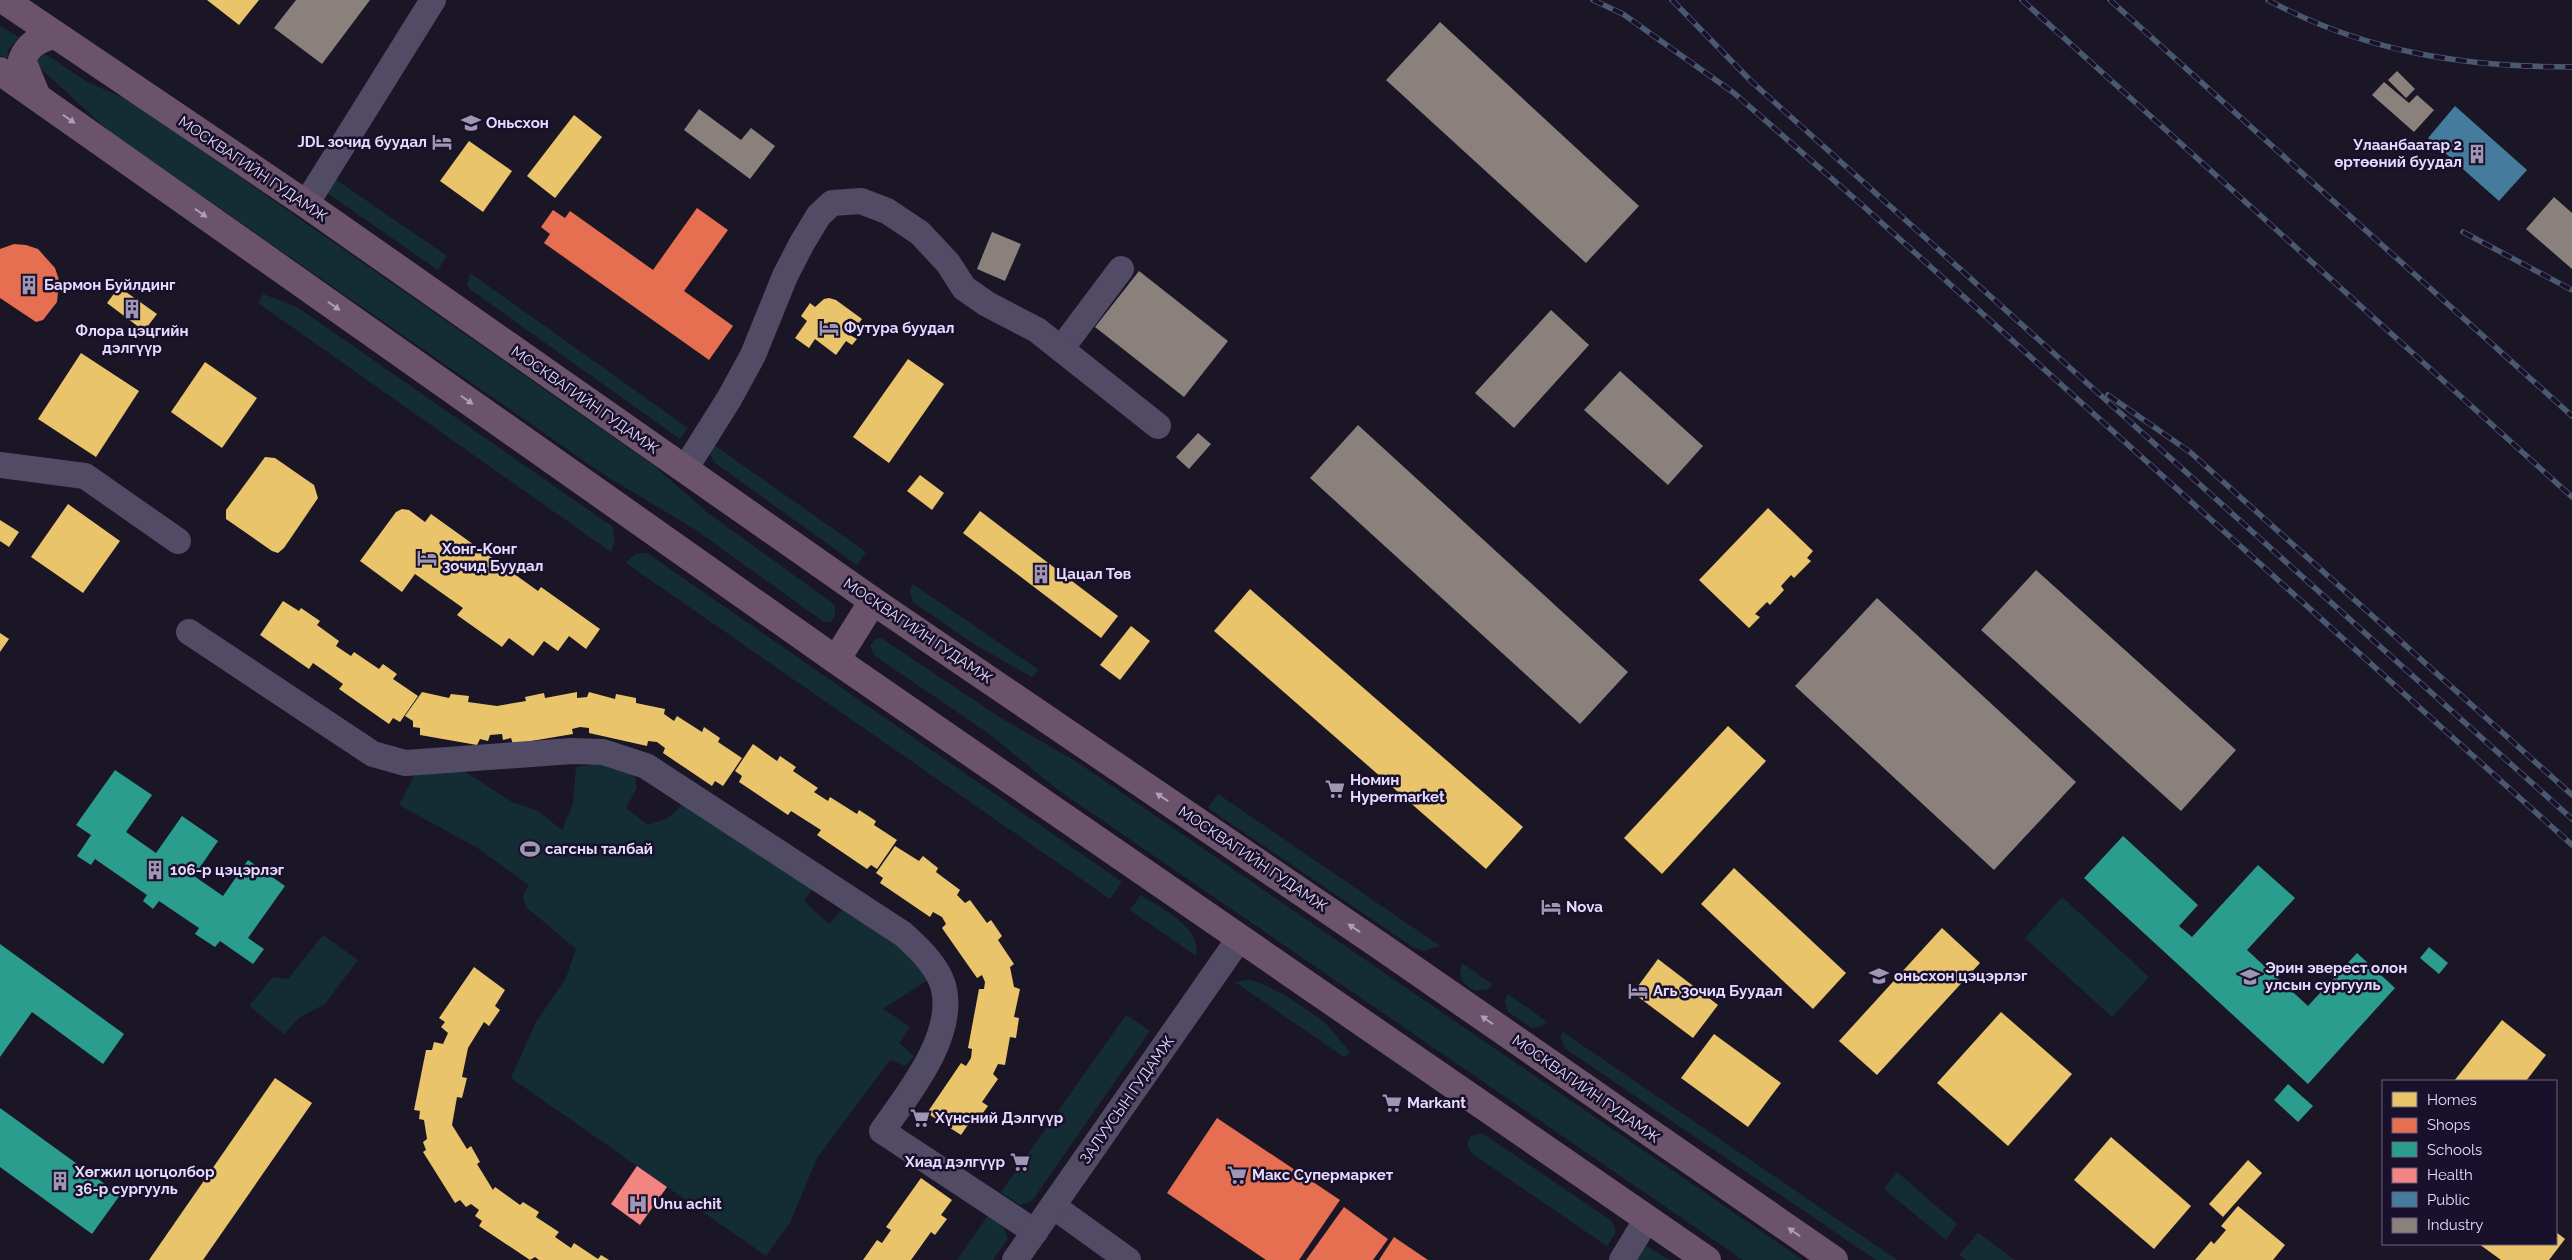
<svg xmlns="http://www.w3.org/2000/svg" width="2572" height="1260" font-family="Raleway,sans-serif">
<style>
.green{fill:#142d34}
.homes{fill:#e9c46a}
.shops{fill:#e76f51}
.schools{fill:#2a9d8f}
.health{fill:#f28482}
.public{fill:#457b9d}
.industry{fill:#8a817c}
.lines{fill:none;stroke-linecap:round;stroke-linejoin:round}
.minor{stroke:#514b66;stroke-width:26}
.highway{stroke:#6b536b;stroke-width:28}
.rail-casing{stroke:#4a5870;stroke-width:5.5}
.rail{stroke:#19102b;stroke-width:4;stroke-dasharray:11;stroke-linecap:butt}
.oneway{fill:#ae9ebc}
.labels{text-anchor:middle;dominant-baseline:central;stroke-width:5;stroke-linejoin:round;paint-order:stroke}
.poi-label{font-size:15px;font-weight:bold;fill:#e5dbff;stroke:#19102b;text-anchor:start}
.street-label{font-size:15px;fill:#e5dbff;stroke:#19102b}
</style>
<rect width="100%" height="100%" fill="#1b1625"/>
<g class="green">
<path d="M0 26 19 37 8 50 7 60 0 55Z"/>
<path d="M42 54 49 56 87 82 129 100 653 465 708 513 835 605V617L830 622H824L696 530 603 474 110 132 40 68 36 64 37 57Z"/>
<path d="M332 177 447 256 438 270 323 190Z"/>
<path d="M470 273 688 428 680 439 471 290 467 285Z"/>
<path d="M263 294 297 307 613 527 615 540 611 552 258 303Z"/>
<path d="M714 445 866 552 857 565 715 463 710 454Z"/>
<path d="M647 553 1122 882 1110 899 626 563 635 554Z"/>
<path d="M913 584 1039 670 1032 677 974 644 913 602 910 590Z"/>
<path d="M881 638 999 717 1077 762 1803 1260H1743L1058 790 988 733 875 656 870 646 874 640Z"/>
<path d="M429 762 454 765 512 802 538 811 562 830 573 804 576 767 599 764 633 770 637 788 626 808 648 825 668 818 684 803 819 879 804 901 829 924 848 903 888 939 934 976 883 1009 910 1027 899 1043 914 1056 905 1066 890 1060 817 1158 790 1223 766 1256 511 1078 536 1022 566 978 576 949 526 907 523 896 529 885 476 847 399 805 414 776Z"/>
<path d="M1218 794 1440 946 1423 951 1413 947 1208 808Z"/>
<path d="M1141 895C1161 909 1203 927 1196 956L1130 910Z"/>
<path d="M2062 897 2149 977 2112 1017 2025 938Z"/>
<path d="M323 935 358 960 325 1004 300 1017 284 1034 249 1006 273 977 288 979Z"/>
<path d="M1462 963 1492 984 1489 989 1476 991C1463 985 1457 977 1462 963Z"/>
<path d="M1247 980C1267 981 1311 1011 1327 1025 1335 1033 1342 1043 1350 1052L1344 1057 1235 982Z"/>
<path d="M1508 994 1546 1021 1543 1026 1532 1028 1508 1012 1505 1000Z"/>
<path d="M1126 1015 1150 1031 1032 1201 1020 1205 1001 1192Z"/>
<path d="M1563 1032 1897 1260H1876L1566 1049 1560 1037Z"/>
<path d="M1482 1133 1612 1221 1616 1232 1607 1246 1471 1153 1467 1144 1471 1136Z"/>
<path d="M1897 1172 1957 1224 1946 1240 1884 1189Z"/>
<path d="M989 1214 1003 1226 1008 1238 993 1260H957Z"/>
<path d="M1978 1233 2015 1260H1966L1959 1255Z"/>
<path d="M1646 1246 1670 1260H1632Z"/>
</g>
<g class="homes">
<path d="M207 0H259L239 25Z"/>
<path d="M574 115 602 137 555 198 527 176Z"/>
<path d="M469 141 512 171 483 212 440 181Z"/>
<path d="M119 287 157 314 144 331 107 303Z"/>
<path d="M829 298 836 300 862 319 850 335 857 339 852 345 846 341 836 355 815 339 809 348 795 338 807 321 801 316 810 303 815 307 824 299Z"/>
<path d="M81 353 139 391 96 457 38 419Z"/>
<path d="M908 359 944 384 889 463 853 437Z"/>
<path d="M205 362 257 398 222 448 171 412Z"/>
<path d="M265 457 275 458 314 485 318 498 284 548 278 553 272 551 226 519V510Z"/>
<path d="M920 475 944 493 932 510 907 491Z"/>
<path d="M68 504 120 541 83 593 31 557Z"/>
<path d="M1768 508 1813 551 1807 558 1811 561 1794 578 1791 575 1781 586 1784 590 1770 605 1767 602 1755 614 1760 617 1749 628 1699 580Z"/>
<path d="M402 509 409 510 425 522 431 514 538 591 541 587 600 629 586 649 569 636 558 651 544 641 533 656 509 638 502 647 457 615 463 608 415 574 402 592 360 561 396 512Z"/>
<path d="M980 511 1118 616 1101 638 963 533Z"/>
<path d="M0 520 19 532 9 547 0 541Z"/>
<path d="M1250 589 1523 827 1486 869 1214 631Z"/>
<path d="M283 601 299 611 301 608 320 621 317 625 339 641 336 646 351 656 354 652 379 669 383 664 397 674 393 679 418 696 400 722 393 718 389 724 339 689 343 684 313 663 309 669 260 635Z"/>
<path d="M1131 626 1150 641 1120 680 1100 665Z"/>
<path d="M0 633 9 639 0 652Z"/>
<path d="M422 692 449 698 451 694 469 696 468 702 497 706 526 701 525 697 544 693 545 698 577 692V698L587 697 589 692 615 699 616 694 636 698V703L665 709 664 714 674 721 677 716 702 732 704 727 720 738 718 742 742 758 723 786 715 781 712 786 663 753 665 748 657 742 648 741 647 746 589 733V728L580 727 572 729 573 734 513 744 511 738 503 740 502 734 490 735 488 741 480 739 477 745 420 735V728L413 727V721L405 716Z"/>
<path d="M1728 726 1766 761 1662 874 1624 838Z"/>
<path d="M753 744 777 761 780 756 796 767 793 771 818 788 814 792 828 801 830 797 857 814 859 810 876 821 874 825 897 840 877 869 871 865 867 869 817 835 821 830 791 811 788 815 739 782 742 776 735 771Z"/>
<path d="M895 846 919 861 923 856 938 868 936 872 960 890 957 895 965 903 970 900 987 923 991 920 1002 936 998 940 1014 964 1010 967 1014 987 1020 989 1014 1017 1019 1018 1016 1038 1010 1037 1005 1065 998 1064 993 1074 998 1079 982 1102 988 1106 977 1121 972 1119 961 1135 927 1113 961 1063 966 1066 971 1058 972 1049 968 1048 979 989H984L985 982 982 975 977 978 942 928 946 924 942 917 933 912 930 917 880 883 883 878 876 873Z"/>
<path d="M1734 868 1846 973 1813 1009 1701 904Z"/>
<path d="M1942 928 1980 963 1877 1075 1839 1041Z"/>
<path d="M1658 959 1718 1005 1693 1038 1633 993Z"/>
<path d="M474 967 505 990 495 1006 500 1010 489 1026 484 1022 468 1048 462 1077 467 1078 462 1098 457 1097 452 1125 467 1149 471 1146 480 1162 477 1164 493 1190 495 1187 520 1205 523 1202 539 1212 536 1217 559 1232 555 1237 571 1248 574 1243 598 1259 601 1255 609 1260H539L535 1257 530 1260 479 1226 482 1221 475 1216 479 1210 471 1204 466 1207 460 1200 455 1203 423 1152 426 1150 423 1142 427 1139 424 1120 419 1119 420 1111 414 1110 426 1050H432L434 1042 443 1044 448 1033 441 1027 445 1022 439 1018Z"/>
<path d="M2001 1012 2072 1074 2008 1146 1937 1083Z"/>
<path d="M2502 1020 2546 1055 2526 1081H2454Z"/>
<path d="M1714 1034 1781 1083 1748 1127 1681 1078Z"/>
<path d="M275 1078 312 1103 203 1260H149Z"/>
<path d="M2111 1137 2191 1206 2154 1249 2074 1180Z"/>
<path d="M2248 1160 2262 1173 2223 1217 2209 1204Z"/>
<path d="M921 1178 952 1200 941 1215 947 1219 935 1235 931 1232 911 1260H863L877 1240 882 1243 891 1230 886 1227Z"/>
<path d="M2238 1206 2285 1245 2273 1260H2195L2211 1241 2214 1244 2226 1230 2221 1226Z"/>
<path d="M2556 1232 2565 1239 2549 1260H2501L2479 1244H2556Z"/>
</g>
<g class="shops">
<path d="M697 208 728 230 684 291 733 326 709 360 544 243 550 234 541 227 553 210 565 218 570 211 653 270Z"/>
<path d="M14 244 26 245 38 249 55 268 59 280 57 302 43 320 36 322 0 298V249Z"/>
<path d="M1217 1118 1340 1200 1299 1260H1266L1167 1193Z"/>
<path d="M1344 1207 1388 1239 1373 1260H1306Z"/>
<path d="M1394 1237 1428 1260H1379Z"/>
</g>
<g class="schools">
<path d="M115 770 152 795 126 832 156 853 182 816 218 841 194 876 223 896 248 860 285 886 248 938 264 949 253 964 220 941 215 947 195 934 199 928 159 901 153 909 143 901 147 895 95 859 91 865 77 856 91 835 76 825Z"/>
<path d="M2123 836 2198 905 2179 926 2192 937 2258 865 2295 898 2247 950 2308 1006 2357 953 2395 988 2308 1084 2084 878Z"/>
<path d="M0 944 124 1034 103 1064 32 1012 0 1057Z"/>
<path d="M2429 947 2448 963 2439 974 2420 958Z"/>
<path d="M2288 1084 2313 1106 2298 1122 2274 1100Z"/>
<path d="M0 1108 120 1195 92 1234 0 1167Z"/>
</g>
<path class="health" d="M637 1166 667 1187 640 1225 611 1204Z"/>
<path class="public" d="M2455 106 2527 170 2499 201 2428 138Z"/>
<g class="industry">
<path d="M296 0H370L322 64 274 28Z"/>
<path d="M1440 22 1639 206 1586 263 1386 80Z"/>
<path d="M2397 71 2415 89 2406 98 2388 80Z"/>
<path d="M2384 82 2409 103 2417 95 2434 110 2414 132 2372 95Z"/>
<path d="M699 109 741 140 751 128 775 146 750 179 684 130Z"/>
<path d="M2554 197 2572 213V269L2526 229Z"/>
<path d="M992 232 1021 244 1005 281 977 269Z"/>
<path d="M1139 271 1228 341 1184 397 1095 327Z"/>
<path d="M1551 310 1589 345 1514 428 1475 393Z"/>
<path d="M1620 371 1703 446 1668 485 1584 410Z"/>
<path d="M1358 425 1628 672 1580 724 1310 478Z"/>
<path d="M1198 433 1211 444 1189 469 1176 457Z"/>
<path d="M2036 570 2236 750 2181 811 1981 630Z"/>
<path d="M1877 598 2076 782 1994 870 1795 686Z"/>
</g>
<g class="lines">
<g class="minor">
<path d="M306 204 433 0"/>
<path d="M1061 349 1121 269"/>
<path d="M0 465 85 476 178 541"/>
<path d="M685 469 729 399 753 355 785 276 802 243 819 215 832 203 861 201 887 211 920 233 948 263 964 288 987 304 1037 330 1158 426"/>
<path d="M189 632 373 754 405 763 572 751 603 752 646 766 903 934C918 948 936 964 943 985 957 1034 909 1093 882 1131L1035 1232"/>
<path d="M1053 1206 1128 1260"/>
<path d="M1015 1260 1239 939"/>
<path d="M1622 1260 1647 1219"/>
</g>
<g class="highway">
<path d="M4 0 306 204 873 601 1379 945 1834 1260"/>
<path d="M0 71 836 660 1707 1260"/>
<path d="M37 97 22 60C28 44 38 40 53 35"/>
<path d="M836 660 873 601"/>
</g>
<defs>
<g id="rail">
<path d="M1593 0 1623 14 1734 93 1862 205 2572 845"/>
<path d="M1672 0 1752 82 2572 819"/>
<path d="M2022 0 2572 497"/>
<path d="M2110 0 2572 416"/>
<path d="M2268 0C2364 52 2464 67 2572 67"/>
<path d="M2463 232 2572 290"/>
<path d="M2108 395 2190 452 2572 795"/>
</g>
</defs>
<use href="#rail" class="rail-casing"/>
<use href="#rail" class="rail"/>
</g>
<defs><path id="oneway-solid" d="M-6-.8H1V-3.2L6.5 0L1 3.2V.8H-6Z" transform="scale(1.25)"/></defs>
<g class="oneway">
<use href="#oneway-solid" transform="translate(69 119) rotate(35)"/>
<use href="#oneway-solid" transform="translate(201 213) rotate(35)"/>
<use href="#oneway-solid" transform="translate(334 306) rotate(35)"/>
<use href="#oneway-solid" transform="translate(467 400) rotate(35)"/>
<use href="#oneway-solid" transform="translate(1162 797) rotate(-146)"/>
<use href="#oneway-solid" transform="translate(1354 928) rotate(-146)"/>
<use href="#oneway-solid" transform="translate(1487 1020) rotate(-145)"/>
<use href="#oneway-solid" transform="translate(1794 1232) rotate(-145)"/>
</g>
<defs>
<symbol id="school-bare" viewBox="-9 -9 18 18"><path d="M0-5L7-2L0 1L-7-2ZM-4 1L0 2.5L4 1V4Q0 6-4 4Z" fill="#9e96b3" stroke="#19102b" stroke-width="2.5" paint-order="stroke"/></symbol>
<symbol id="hotel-bare" viewBox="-9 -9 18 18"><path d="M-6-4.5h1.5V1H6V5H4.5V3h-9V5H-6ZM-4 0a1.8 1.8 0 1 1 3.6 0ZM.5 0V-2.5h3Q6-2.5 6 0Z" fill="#9e96b3" stroke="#19102b" stroke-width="2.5" paint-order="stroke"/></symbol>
<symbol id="building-bare" viewBox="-9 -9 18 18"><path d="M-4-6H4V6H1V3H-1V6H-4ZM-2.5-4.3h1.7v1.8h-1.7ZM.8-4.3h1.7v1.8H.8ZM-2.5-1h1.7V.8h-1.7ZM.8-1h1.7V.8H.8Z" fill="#9e96b3" stroke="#19102b" stroke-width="2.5" paint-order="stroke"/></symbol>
<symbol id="supermarket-bare" viewBox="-9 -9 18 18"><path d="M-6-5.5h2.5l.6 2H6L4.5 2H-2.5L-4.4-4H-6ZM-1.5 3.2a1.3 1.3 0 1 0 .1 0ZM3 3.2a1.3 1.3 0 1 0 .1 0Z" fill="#9e96b3" stroke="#19102b" stroke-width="2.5" paint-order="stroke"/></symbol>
<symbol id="stadium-bare" viewBox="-9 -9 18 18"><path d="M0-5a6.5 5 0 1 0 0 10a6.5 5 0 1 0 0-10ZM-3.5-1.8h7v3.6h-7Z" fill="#9e96b3" stroke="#19102b" stroke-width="2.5" paint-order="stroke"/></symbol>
<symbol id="hospital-bare" viewBox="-9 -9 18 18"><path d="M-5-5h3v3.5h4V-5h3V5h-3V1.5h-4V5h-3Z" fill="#9e96b3" stroke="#19102b" stroke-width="2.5" paint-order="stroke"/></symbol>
</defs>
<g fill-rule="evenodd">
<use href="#school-bare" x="457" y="109" width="28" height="28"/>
<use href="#hotel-bare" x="428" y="128" width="28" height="28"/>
<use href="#building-bare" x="2463" y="140" width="28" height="28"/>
<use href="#building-bare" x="15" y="271" width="28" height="28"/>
<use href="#building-bare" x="118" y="295" width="28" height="28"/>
<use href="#hotel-bare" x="815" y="314" width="28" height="28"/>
<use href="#hotel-bare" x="413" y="544" width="28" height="28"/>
<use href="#building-bare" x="1027" y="560" width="28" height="28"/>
<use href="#supermarket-bare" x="1321" y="775" width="28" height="28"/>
<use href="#stadium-bare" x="516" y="835" width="28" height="28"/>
<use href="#building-bare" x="141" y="856" width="28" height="28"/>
<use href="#hotel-bare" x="1537" y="893" width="28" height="28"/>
<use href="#school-bare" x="1865" y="962" width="28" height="28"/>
<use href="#school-bare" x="2236" y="963" width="28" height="28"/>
<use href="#hotel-bare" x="1624" y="977" width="28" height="28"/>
<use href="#supermarket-bare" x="1378" y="1089" width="28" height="28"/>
<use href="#supermarket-bare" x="906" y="1104" width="28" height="28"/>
<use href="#supermarket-bare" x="1006" y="1148" width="28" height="28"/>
<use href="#supermarket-bare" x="1223" y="1161" width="28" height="28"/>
<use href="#building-bare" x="46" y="1167" width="28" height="28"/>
<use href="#hospital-bare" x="624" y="1190" width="28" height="28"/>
</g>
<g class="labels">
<g class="poi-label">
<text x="486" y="123">Оньсхон</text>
<text x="427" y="142" text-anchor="end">JDL зочид буудал</text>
<text x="2462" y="145" text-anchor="end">Улаанбаатар 2<tspan x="2462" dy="17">өртөөний буудал</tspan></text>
<text x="44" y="285">Бармон Буйлдинг</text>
<text x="844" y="328">Футура буудал</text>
<text x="132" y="331" text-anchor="middle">Флора цэцгийн<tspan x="132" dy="17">дэлгүүр</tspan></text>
<text x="442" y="549">Хонг-Kонг<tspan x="442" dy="17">3очид Буудал</tspan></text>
<text x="1056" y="574">Цацал Төв</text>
<text x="1350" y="780">Номин<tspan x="1350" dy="17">Hyрermarket</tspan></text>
<text x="545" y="849">сагсны талбай</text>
<text x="170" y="870">106-р цэцэрлэг</text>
<text x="1566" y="907">Nova</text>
<text x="2265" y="968">Эрин эверест олон<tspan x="2265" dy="17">улсын сургууль</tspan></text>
<text x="1894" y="976">оньсхон цэцэрлэг</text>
<text x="1653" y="991">Агь 3очид Буудал</text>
<text x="1407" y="1103">Markant</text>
<text x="935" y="1118">Хүнсний Дэлгүүр</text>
<text x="1005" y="1162" text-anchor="end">Хиад дэлгүүр</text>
<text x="75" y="1172">Хөгжил цогцолбор<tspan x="75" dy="17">36-р сургууль</tspan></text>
<text x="1252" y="1175">Макс Супермаркет</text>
<text x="653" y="1204">Unu achit</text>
</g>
<g class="street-label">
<text transform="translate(253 169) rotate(34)">МОСКВАГИЙН ГУДАМЖ</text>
<text transform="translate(585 400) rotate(35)">МОСКВАГИЙН ГУДАМЖ</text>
<text transform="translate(918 631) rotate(34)">МОСКВАГИЙН ГУДАМЖ</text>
<text transform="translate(1253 859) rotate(34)">МОСКВАГИЙН ГУДАМЖ</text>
<text transform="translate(1586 1089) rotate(35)">МОСКВАГИЙН ГУДАМЖ</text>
<text transform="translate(1127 1100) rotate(-55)">ЗАЛУУСЫН ГУДАМЖ</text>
</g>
</g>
<rect x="2382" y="1080" width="175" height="165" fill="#19102b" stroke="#6b6180"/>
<rect x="2392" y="1092" width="25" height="15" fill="#e9c46a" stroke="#6b6180"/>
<text x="2427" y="1105" font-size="15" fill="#e5dbff">Homes</text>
<rect x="2392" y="1118" width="25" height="15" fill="#e76f51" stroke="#6b6180"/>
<text x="2427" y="1130" font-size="15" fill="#e5dbff">Shops</text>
<rect x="2392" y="1142" width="25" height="15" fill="#2a9d8f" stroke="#6b6180"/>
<text x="2427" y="1155" font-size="15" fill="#e5dbff">Schools</text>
<rect x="2392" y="1168" width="25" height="15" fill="#f28482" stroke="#6b6180"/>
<text x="2427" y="1180" font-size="15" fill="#e5dbff">Health</text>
<rect x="2392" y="1192" width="25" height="15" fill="#457b9d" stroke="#6b6180"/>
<text x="2427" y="1205" font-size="15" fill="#e5dbff">Public</text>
<rect x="2392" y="1218" width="25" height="15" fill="#8a817c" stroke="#6b6180"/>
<text x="2427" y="1230" font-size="15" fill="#e5dbff">Industry</text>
</svg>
